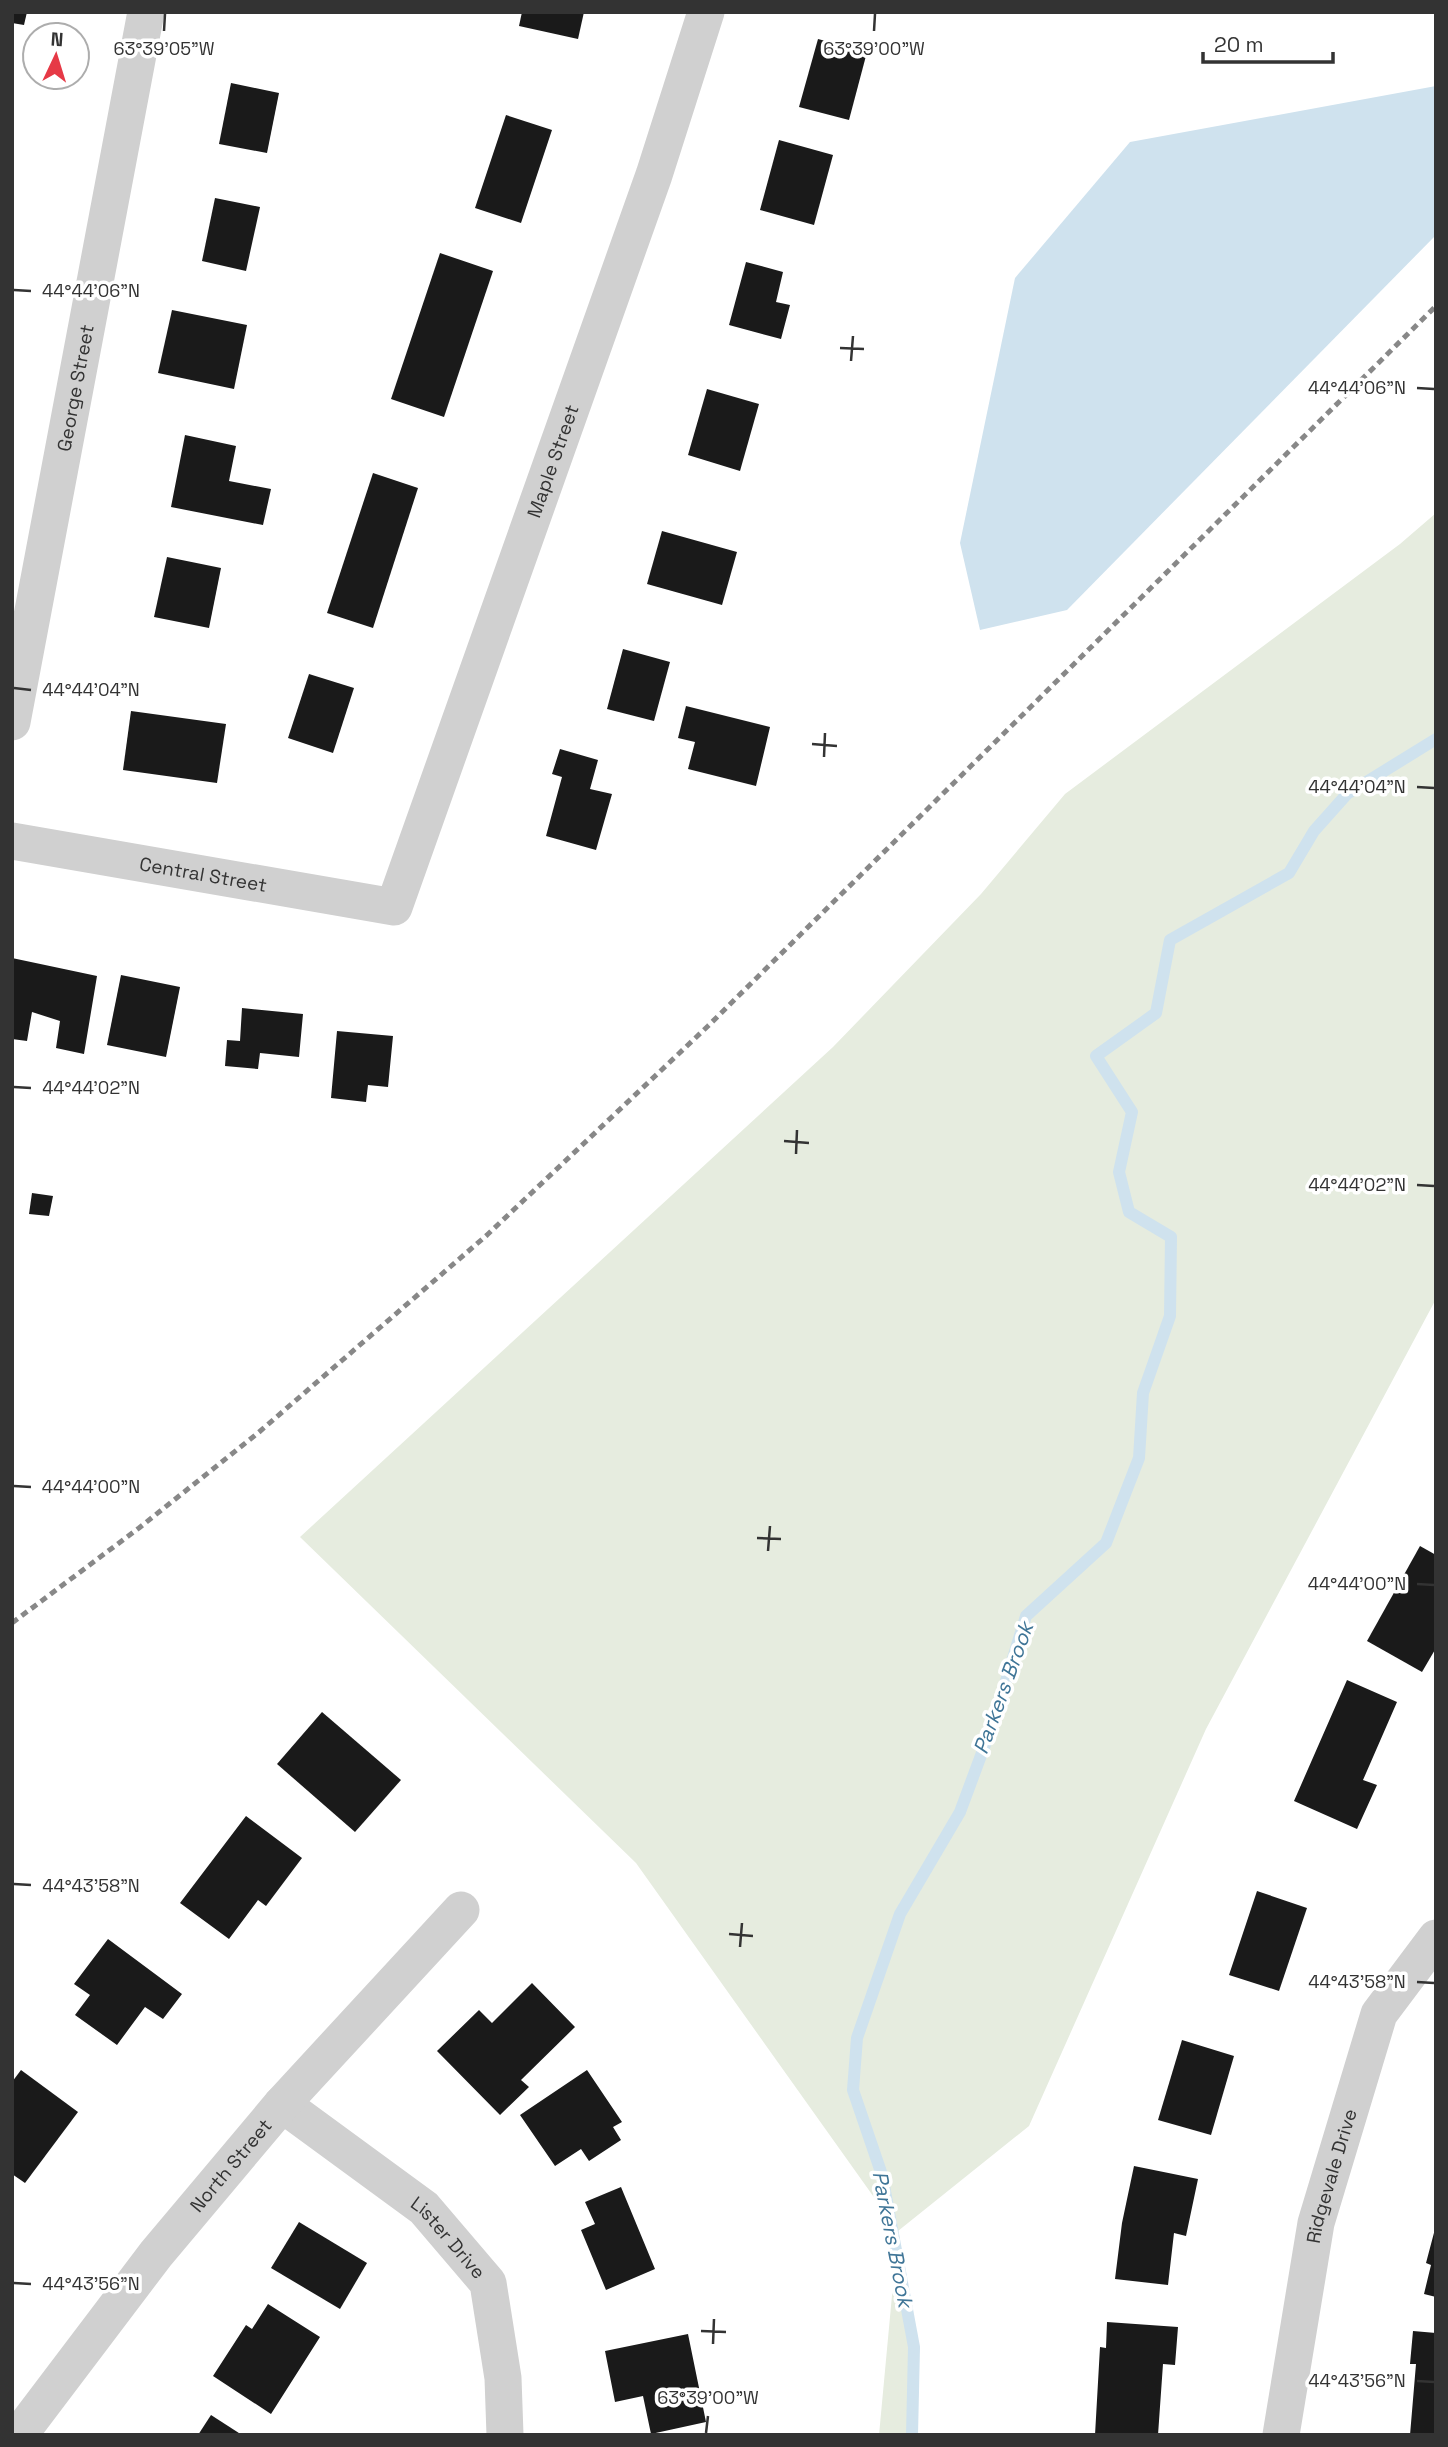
<svg xmlns="http://www.w3.org/2000/svg" width="1448" height="2447" font-family="'Space Grotesk',sans-serif">
<style>
.green{fill:#e6ecdf}
.water{fill:#cfe2ee}
.lines{fill:none;stroke-linecap:round;stroke-linejoin:round}
.stream{stroke:#cfe2ee;stroke-width:12}
.building{fill:#1a1a1a}
.minor{stroke:#d0d0d0;stroke-width:37}
.rail{stroke:#888;stroke-width:5;stroke-dasharray:7 5;stroke-linecap:butt}
.ticks{fill:none;stroke:#333;stroke-width:2.5}
.labels{text-anchor:middle;dominant-baseline:central;stroke-width:7;stroke-linejoin:round;paint-order:stroke}
.street-label{font-size:19px;fill:#333;stroke:#fff}
.water-label{font-size:21px;font-style:italic;fill:#3f7597;stroke:#fff}
.ticks-label{font-size:18px;text-anchor:middle;fill:#333;stroke:#fff;stroke-width:7;stroke-linejoin:round;paint-order:stroke}
</style>
<rect width="100%" height="100%" fill="#fff"/>
<path class="green" d="M1436 513V1299L1206 1729 1029 2126 898 2231 914 2347 912 2435H879L898 2231 636 1863 300 1537 833 1047 981 894 1065 794 1400 544Z"/>
<path class="water" d="M1436 86V235L1067 610 980 630 960 543 1015 278 1130 142Z"/>
<g class="lines">
<path class="stream" d="M912 2435 914 2347 882 2175 853 2090 857 2038 900 1914 960 1812 993 1723 1026 1616 1106 1543 1139 1458 1143 1393 1170 1316 1171 1237 1129 1212 1119 1172 1132 1112 1096 1056 1156 1013 1170 940 1289 873 1314 831 1347 794 1436 739"/>
</g>
<g class="building">
<path d="M12 12H27L24 25 12 23Z"/>
<path d="M522 12H584L578 39 519 26Z"/>
<path d="M818 39 867 52 849 120 799 107Z"/>
<path d="M231 83 279 93 267 153 219 144Z"/>
<path d="M506 115 552 130 521 223 475 208Z"/>
<path d="M779 140 833 155 814 225 760 210Z"/>
<path d="M215 198 260 207 246 271 202 261Z"/>
<path d="M440 253 493 271 444 417 391 399Z"/>
<path d="M746 262 783 272 776 302 790 305 781 339 729 325Z"/>
<path d="M172 310 247 325 234 389 158 373Z"/>
<path d="M707 389 759 404 740 471 688 455Z"/>
<path d="M185 435 236 446 229 481 271 489 263 525 171 507Z"/>
<path d="M373 473 418 488 373 628 327 613Z"/>
<path d="M662 531 737 552 722 605 647 584Z"/>
<path d="M167 557 221 568 209 628 154 617Z"/>
<path d="M623 649 670 662 654 721 607 709Z"/>
<path d="M309 674 354 688 333 753 288 738Z"/>
<path d="M686 706 770 727 756 786 688 769 695 742 678 738Z"/>
<path d="M131 711 226 724 217 783 123 770Z"/>
<path d="M560 749 598 760 590 789 612 794 596 850 546 836 562 777 552 774Z"/>
<path d="M12 958 97 976 84 1054 56 1048 60 1021 32 1012 27 1041 12 1039Z"/>
<path d="M121 975 180 987 166 1057 107 1045Z"/>
<path d="M242 1008 303 1014 299 1057 260 1053 258 1069 225 1066 227 1040 240 1041Z"/>
<path d="M337 1031 393 1036 388 1087 368 1085 366 1102 331 1098Z"/>
<path d="M32 1193 53 1196 49 1216 29 1214Z"/>
<path d="M1420 1546 1436 1555V1648L1422 1672 1367 1641Z"/>
<path d="M1347 1680 1397 1702 1363 1780 1377 1785 1357 1829 1294 1801Z"/>
<path d="M322 1712 401 1780 355 1832 277 1764Z"/>
<path d="M246 1816 302 1858 266 1906 258 1900 229 1939 180 1903Z"/>
<path d="M1257 1891 1307 1908 1279 1991 1229 1975Z"/>
<path d="M108 1939 182 1994 163 2019 145 2007 117 2045 75 2015 90 1995 74 1984Z"/>
<path d="M532 1983 575 2027 521 2080 529 2087 500 2115 437 2051 479 2010 492 2023Z"/>
<path d="M1182 2040 1234 2056 1211 2135 1158 2120Z"/>
<path d="M21 2070 78 2112 25 2183 12 2174V2082Z"/>
<path d="M587 2070 622 2122 613 2127 621 2140 589 2161 581 2149 555 2166 520 2115Z"/>
<path d="M1134 2166 1198 2179 1186 2236 1174 2233 1168 2285 1115 2279 1122 2223Z"/>
<path d="M621 2187 655 2269 606 2290 581 2230 595 2224 585 2202Z"/>
<path d="M299 2222 367 2263 340 2309 271 2268Z"/>
<path d="M1435 2229H1436V2297L1424 2294 1431 2265 1426 2263Z"/>
<path d="M268 2304 320 2337 271 2414 213 2376 246 2325 252 2329Z"/>
<path d="M1107 2322 1178 2327 1175 2365 1163 2364 1158 2435H1095L1100 2347 1106 2348Z"/>
<path d="M1413 2331 1436 2333V2435H1410L1416 2364H1410Z"/>
<path d="M688 2334 706 2422 651 2434 643 2396 615 2402 605 2351Z"/>
<path d="M211 2415 242 2435H198Z"/>
</g>
<g class="lines">
<g class="minor">
<path id="s1" d="M12 722 146 12"/>
<path id="s2" d="M12 841 394 907 654 175 706 12"/>
<path id="s3" d="M282 2104 424 2208 488 2283 503 2378 505 2435"/>
<path id="s4" d="M19 2435 156 2254 282 2104 461 1910"/>
<path id="s5" d="M1281 2435 1316 2223 1379 2014 1436 1938"/>
</g>
<path class="rail" d="M12 1623 139 1528 258 1433 487 1235 708 1026 1436 306"/>
</g>
<path class="ticks" d="M164 31 165 14M874 31 875 14M14 290 31 291M840 348 864 349M851 361 853 336M1417 388 1434 389M14 688 31 690M812 744 837 746M824 757 825 733M1417 787 1434 788M14 1087 31 1088M784 1141 809 1143M796 1154 797 1130M1417 1185 1434 1186M14 1486 31 1487M757 1538 781 1539M768 1551 770 1526M1417 1584 1434 1585M14 1884 31 1885M729 1934 753 1936M740 1947 742 1923M1417 1982 1434 1983M14 2283 31 2284M701 2331 726 2332M713 2344 714 2319M1417 2381 1434 2382M706 2433 708 2416"/>
<g class="labels">
<g class="street-label">
<text stroke="none"><textPath href="#s1" startOffset="340">George Street</textPath></text>
<text stroke="none"><textPath href="#s2" startOffset="861">Maple Street</textPath></text>
<text stroke="none"><textPath href="#s2" startOffset="194">Central Street</textPath></text>
<text stroke="none"><textPath href="#s4" startOffset="343">North Street</textPath></text>
<text stroke="none"><textPath href="#s5" startOffset="264">Ridgevale Drive</textPath></text>
<text stroke="none"><textPath href="#s3" startOffset="214">Lister Drive</textPath></text>
</g>
<g class="water-label">
<text transform="translate(1003 1688) rotate(-70)">Parkers Brook</text>
<text transform="translate(893 2239) rotate(79)">Parkers Brook</text>
</g>
</g>
<g class="ticks-label">
<text x="164" y="55">63°39'05"W</text>
<text x="874" y="55">63°39'00"W</text>
<text x="91" y="297">44°44'06"N</text>
<text x="1357" y="394">44°44'06"N</text>
<text x="91" y="696">44°44'04"N</text>
<text x="1357" y="793">44°44'04"N</text>
<text x="91" y="1094">44°44'02"N</text>
<text x="1357" y="1191">44°44'02"N</text>
<text x="91" y="1493">44°44'00"N</text>
<text x="1357" y="1590">44°44'00"N</text>
<text x="91" y="1892">44°43'58"N</text>
<text x="1357" y="1988">44°43'58"N</text>
<text x="91" y="2290">44°43'56"N</text>
<text x="1357" y="2387">44°43'56"N</text>
<text x="708" y="2404">63°39'00"W</text>
</g>
<rect width="1448" height="2447" fill="none" stroke="#333333" stroke-width="28"/>
<g transform="translate(56 56) rotate(4)"><circle r="33" fill="#ffffff" stroke="#adadad" stroke-width="2"/>
<path d="M0-5L12 26L0 18L-12 26Z" fill="#e63946"/>
<text y="-10" font-size="19" font-weight="bold" text-anchor="middle" fill="#333333">N</text>
</g>
<path d="M1203 52v10h130v-10" fill="none" stroke="#333333" stroke-width="3.5"/>
<text x="1214" y="52" font-size="21" fill="#333333" stroke="#ffffff" stroke-width="5" paint-order="stroke">20 m</text>
</svg>
